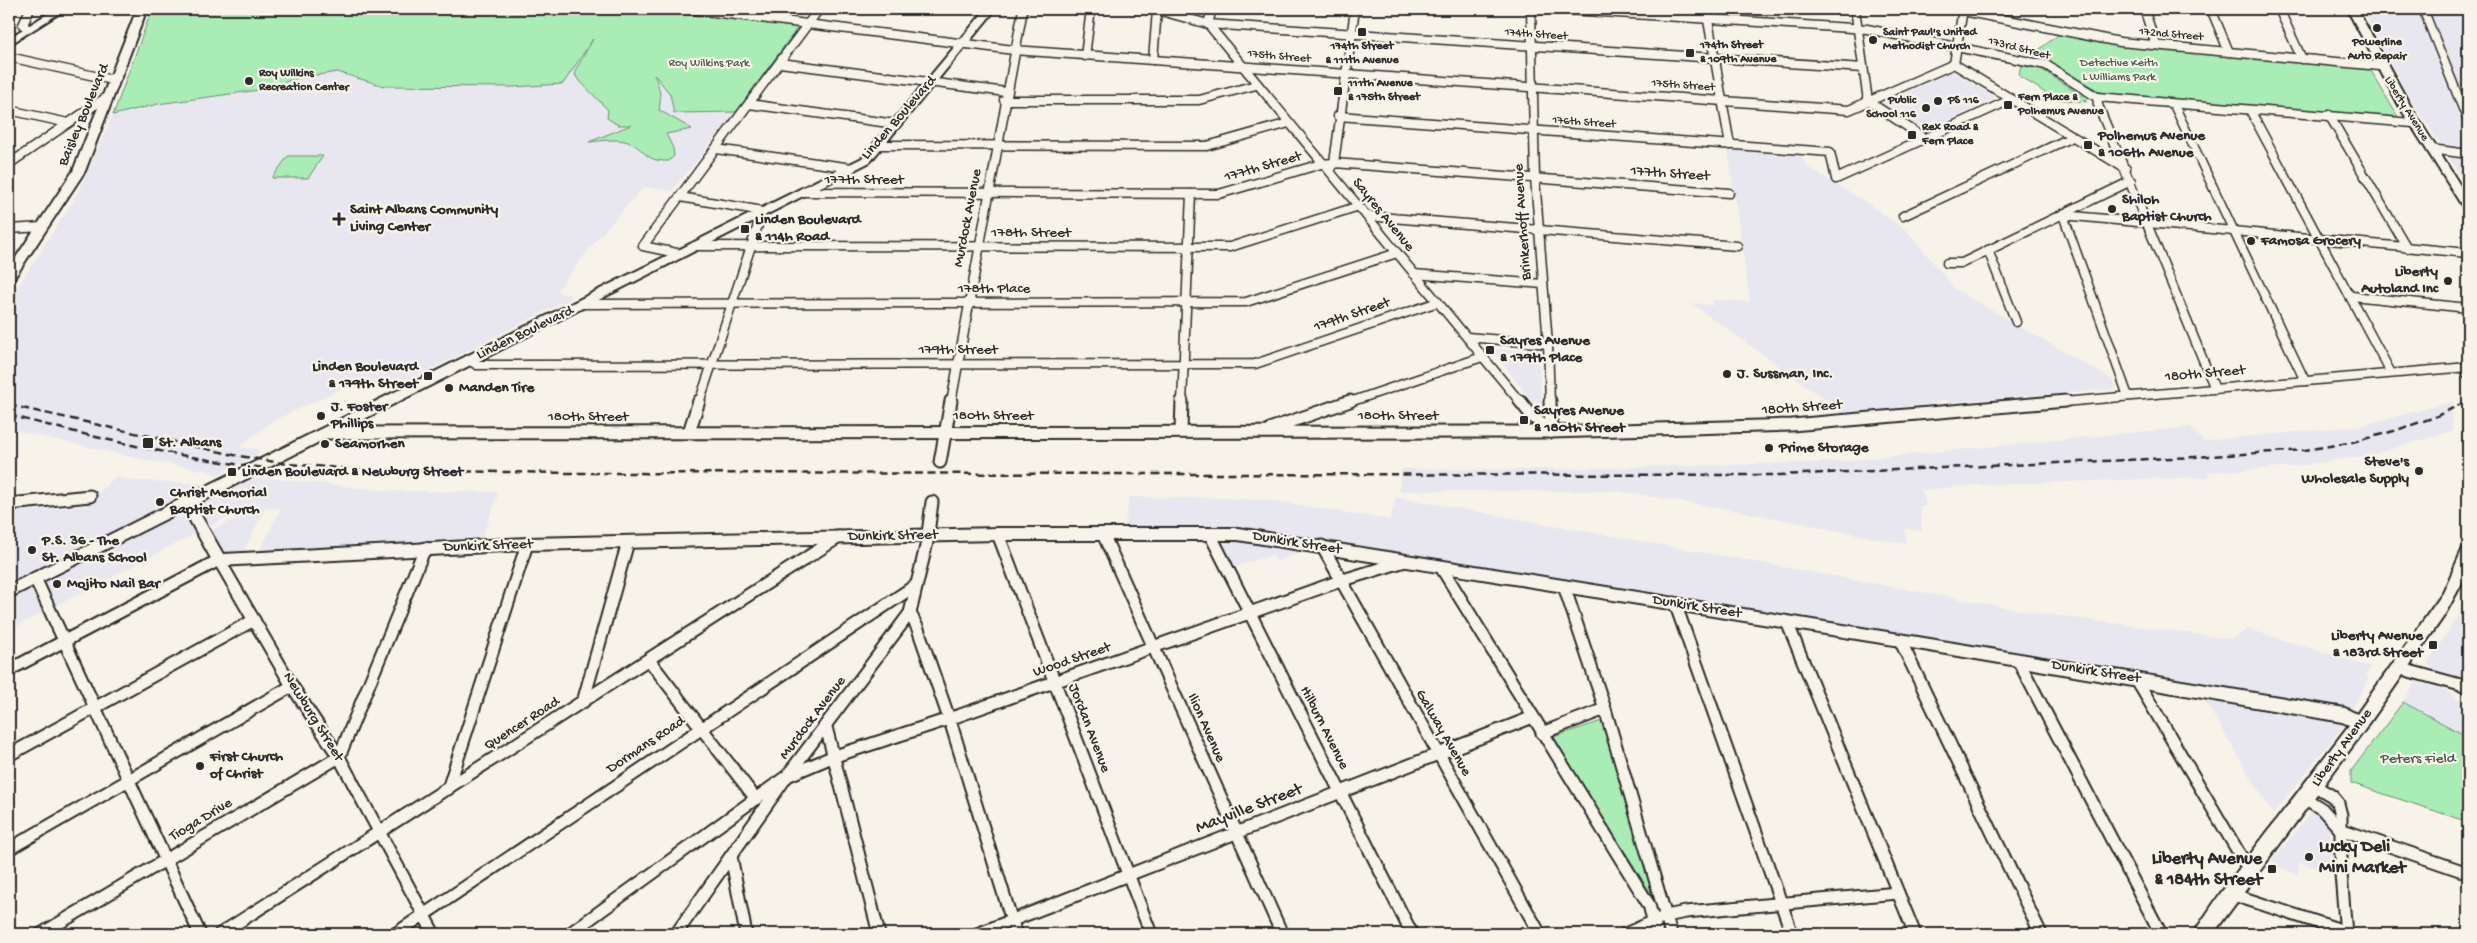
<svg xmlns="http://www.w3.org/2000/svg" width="2477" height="943" font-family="'Gochi Hand',sans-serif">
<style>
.built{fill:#e8e7ef}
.green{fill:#aaecb5;stroke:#6a8c70}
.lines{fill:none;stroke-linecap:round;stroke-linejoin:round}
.street-far1-casing{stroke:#2b2b2b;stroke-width:11}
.street-casing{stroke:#2b2b2b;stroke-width:15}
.secondary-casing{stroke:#2b2b2b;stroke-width:4}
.street-far1{stroke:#f7f3e8;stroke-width:8}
.street{stroke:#f7f3e8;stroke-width:11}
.secondary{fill:#f7f3e8;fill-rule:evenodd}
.rail-far1{stroke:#2b2b2b;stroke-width:2;stroke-dasharray:6 3;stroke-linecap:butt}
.rail{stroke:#2b2b2b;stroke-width:2.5;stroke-dasharray:8 4.5;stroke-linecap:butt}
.poi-dot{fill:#2b2b2b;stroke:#f7f3e8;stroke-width:2}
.labels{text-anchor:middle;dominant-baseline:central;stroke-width:4.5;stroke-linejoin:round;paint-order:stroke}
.far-poi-label{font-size:12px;font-weight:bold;fill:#2b2b2b;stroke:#f7f3e8;text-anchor:start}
.far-street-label{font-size:12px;fill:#2b2b2b;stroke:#f7f3e8}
.far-park-label{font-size:12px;fill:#4b5b4e;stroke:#f7f3e8}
.street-label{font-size:15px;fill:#2b2b2b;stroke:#f7f3e8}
.poi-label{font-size:15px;font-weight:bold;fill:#2b2b2b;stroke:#f7f3e8;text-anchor:start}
.park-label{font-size:15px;fill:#4b5b4e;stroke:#f7f3e8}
.near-street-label{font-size:18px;fill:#2b2b2b;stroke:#f7f3e8}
.near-poi-label{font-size:18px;font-weight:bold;fill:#2b2b2b;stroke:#f7f3e8;text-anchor:start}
</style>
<rect width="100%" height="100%" fill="#f7f3e8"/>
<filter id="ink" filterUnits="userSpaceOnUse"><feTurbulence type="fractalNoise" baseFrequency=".02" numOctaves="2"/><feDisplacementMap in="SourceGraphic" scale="10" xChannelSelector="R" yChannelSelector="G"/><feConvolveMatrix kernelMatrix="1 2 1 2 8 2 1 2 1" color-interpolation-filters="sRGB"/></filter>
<g filter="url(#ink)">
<g class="built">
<path d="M2362 9H2464L2468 20V187L2406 92Z"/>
<path d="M598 31 622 35 670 94 674 113 736 112 672 191 644 187 597 239 557 291 574 297 391 389 345 387 271 422 239 447 260 449 256 456 216 475 209 471 140 459 9 429V300L75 198 113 115 158 104 259 90 298 78 337 72 384 86 513 87 563 84Z"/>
<path d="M1953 71 1996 98 1924 132 1880 104Z"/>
<path d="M1728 150 1797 151 1808 167 1867 203 1908 232 1955 289 2113 380 2115 389 1950 402 1946 400 1927 405 1839 414 1837 408 1691 303 1713 305V300L1750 302Z"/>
<path d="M1492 349 1538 351 1542 402H1532Z"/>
<path d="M2452 402V431L2375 454 2291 467 2208 472 2209 477 1979 485 1921 490 1924 496 1926 506H1920L1922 531 1905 528 1906 544 1749 513 1619 491H1399L1401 469 1521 470 1832 462 2191 427 2203 441 2359 426Z"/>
<path d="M252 476 389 491 499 492 480 543 259 552 281 508 265 509 239 561 215 567 198 537 247 512 249 506 9 630V599Z"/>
<path d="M115 477 137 481 213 484 9 586V512L87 505Z"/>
<path d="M1129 497 1219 498 1276 501 1390 520 1396 497 2037 613 2232 639 2248 629 2371 667 2365 676 2369 678 2341 729 2273 814 2202 696 1400 565 1312 549 1276 561 1272 555 1222 571 1206 539H1123Z"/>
<path d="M2468 602V678L2434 670 2427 663Z"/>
<path d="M2416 682 2445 690 2468 705V737L2403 702Z"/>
<path d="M2314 808 2330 824 2332 874 2299 862 2298 875 2279 867 2272 861Z"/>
</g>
<g class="green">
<path d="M152 9H665L798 27 736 112 674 113 670 94 654 74C659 86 662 96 659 110L692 129 666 134 673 148 674 156 669 161C643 162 647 149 628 142 617 138 600 141 589 142L631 125H618L607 118 608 110 576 77 575 71 593 39 563 84 513 87 384 86 337 72 298 78 259 90 158 104 113 115Z"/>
<path d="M2059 34 2117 46 2370 69 2398 117 2108 95C2083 85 2063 66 2038 59L2040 49Z"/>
<path d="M2021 63 2038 67 2084 97 2087 102 2055 99 2019 76Z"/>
<path d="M288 156H323L308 178H272Z"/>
<path d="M2403 702 2468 737V822L2351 783V771Z"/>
<path d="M1605 720 1658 905 1553 737Z"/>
</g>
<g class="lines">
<defs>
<g id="street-far1">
<path d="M688 9 1014 50 1849 110 1954 64"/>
<path d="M1154 9 1208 24 1863 68"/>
<path d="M1212 9 1208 24 1521 403"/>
<path d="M1531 9 1535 178 1548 344 1550 403"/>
<path d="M1553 9 1867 29 2046 65 2097 97 2413 123"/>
<path d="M1706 9 1730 145"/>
<path d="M1855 9 1868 101"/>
<path d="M2144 9 2156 45"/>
<path d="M2211 9 2229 52"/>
<path d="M2279 9 2302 59"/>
<path d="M2423 9 2468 121"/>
<path d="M1963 11 2120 42 2380 66"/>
<path d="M28 29 23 25 30 9"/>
<path d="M1085 56 1091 9"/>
<path d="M9 57 108 79 117 77"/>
<path d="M1153 60 1157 10"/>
<path d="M780 63 1006 92"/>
<path d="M1954 64 2126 169"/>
<path d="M1954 64 1963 9"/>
<path d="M2097 97 2098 105 2215 389"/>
<path d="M1004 100H1199L1256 85"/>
<path d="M1868 101 1926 139"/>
<path d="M749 104 896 124"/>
<path d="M2174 105 2305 381"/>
<path d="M9 110 68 123"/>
<path d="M2250 110 2391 373"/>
<path d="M2329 115 2407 248"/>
<path d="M1338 116 1830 152 1836 179 2010 100"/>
<path d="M879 145 1207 146 1289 123"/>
<path d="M716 149 852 168"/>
<path d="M2431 149 2468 154"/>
<path d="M9 164 108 96"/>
<path d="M1331 169 1334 163 1355 9"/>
<path d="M803 192 1219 194 1321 164 1334 163 1729 193"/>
<path d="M680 197 757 210 762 213 699 403"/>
<path d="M2063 215 2468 253"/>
<path d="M2063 215 2128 396"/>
<path d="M1367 216 1737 246"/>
<path d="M1903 216 2070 138"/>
<path d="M9 229 42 227"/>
<path d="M695 246 1230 247 1359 206"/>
<path d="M1988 250 2016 322"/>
<path d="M681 254 643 246 819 9"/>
<path d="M1947 263H1962L2131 181"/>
<path d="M1414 274 1543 284"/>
<path d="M2352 296 2468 308"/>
<path d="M584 304 1246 302 1397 253"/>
<path d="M1467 337 1548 344"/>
<path d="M469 360 477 365 1255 364 1438 302"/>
<path d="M951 403 1023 9"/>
<path d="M1182 403 1191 194"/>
<path d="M1347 403 1482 357"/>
<path d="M2052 403 2468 367"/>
</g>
<g id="street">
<path d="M1520 401 1532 416 1551 432"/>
<path d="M1550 401 1551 432"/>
<path d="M1272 428 1350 401"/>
<path d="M1181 431 1182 401"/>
<path d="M689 432 699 401"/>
<path d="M327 433 1551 432 1792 425 2066 401"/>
<path d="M940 462 951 401"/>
<path d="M9 504 90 496"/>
<path d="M998 534 1151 934"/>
<path d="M1103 534 1282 934"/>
<path d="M1210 534 1412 934"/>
<path d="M1322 546 1540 934"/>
<path d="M1441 567 1649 905 1657 934"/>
<path d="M35 578 200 934"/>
<path d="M1564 586 1605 709 1671 934"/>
<path d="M1675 603 1792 934"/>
<path d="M910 613 918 629 952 727 1016 934"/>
<path d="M1787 622 1915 934"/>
<path d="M1900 640 2041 934"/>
<path d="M649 660 756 799"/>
<path d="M2018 660 2161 934"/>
<path d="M2398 668 2468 687"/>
<path d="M9 670 219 560 292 686 339 757 434 934"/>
<path d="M2136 679 2249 870"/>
<path d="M583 702 628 542"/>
<path d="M826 727 879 934"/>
<path d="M1542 733 1605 709"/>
<path d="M9 755 254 620"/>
<path d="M2315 786 2332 796 2338 803 2341 815V874L2346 934"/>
<path d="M448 789 527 544"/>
<path d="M2306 799 2322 809 2340 829"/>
<path d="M2340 829 2468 873"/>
<path d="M9 849 292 686"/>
<path d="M731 856 746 934"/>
<path d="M2231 894 2350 933"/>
<path d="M41 934 339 757 425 548"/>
<path d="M220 934 839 537"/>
<path d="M395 934 916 585"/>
<path d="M569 934 787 776 832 757 949 719 1340 581 1405 561"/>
<path d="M676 934 787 776 910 613 927 542 932 502"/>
<path d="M977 934 1533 717"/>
<path d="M1625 934 1666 916 1686 912 1898 893"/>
</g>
<g id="secondary">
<path d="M55 9H66L9 45V38Z"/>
<path d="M134 9H144L145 14 85 171 13 280 9 281V268L73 171 135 14Z"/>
<path d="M986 9H996L870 162 195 505 223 554 527 538 998 528H1238L1900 634 2345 708 2357 714 2443 593 2463 548 2468 546V572L2444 616 2366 728 2213 934H2193L2220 894 2349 725 2342 722 1900 646 1238 540H998L527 550 219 566 214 564 184 510 9 598V585L862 158Z"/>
<path d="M2347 9H2357L2412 109 2468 198V210L2464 209 2401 109Z"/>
<path d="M2468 361V379L2462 374V366Z"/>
</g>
</defs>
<use href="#street-far1" class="street-far1-casing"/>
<use href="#street" class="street-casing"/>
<use href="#secondary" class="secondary-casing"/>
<use href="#street-far1" class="street-far1"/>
<use href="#street" class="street"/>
<use href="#secondary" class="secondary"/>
<path class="rail-far1" d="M2464 403 2468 401"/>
<g class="rail">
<path d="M9 405 234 455 287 464 367 470 572 473 1779 475 2195 457 2305 450 2349 443 2394 431 2435 417 2467 401"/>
<path d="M9 415C107 441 205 464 307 472"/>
</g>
</g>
</g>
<g class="poi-dot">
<circle cx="2377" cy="28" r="5"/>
<rect x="1357" y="27" width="10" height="10" rx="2.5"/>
<circle cx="1873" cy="40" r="5"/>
<rect x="1685" y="48" width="10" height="10" rx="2.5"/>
<circle cx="249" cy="81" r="5"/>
<rect x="1333" y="86" width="10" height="10" rx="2.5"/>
<circle cx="1938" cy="101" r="5"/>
<rect x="2003" y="100" width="10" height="10" rx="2.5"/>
<circle cx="1926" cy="108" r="5"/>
<rect x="1907" y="130" width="10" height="10" rx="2.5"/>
<rect x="2083" y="140" width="10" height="10" rx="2.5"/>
<circle cx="2112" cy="209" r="5"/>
<path d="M336.5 211.5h5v5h5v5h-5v5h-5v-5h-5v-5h5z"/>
<rect x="740" y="224" width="10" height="10" rx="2.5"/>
<circle cx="2251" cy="241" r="5"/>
<circle cx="2448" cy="281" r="5"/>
<rect x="1485" y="345" width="10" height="10" rx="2.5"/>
<circle cx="1727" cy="374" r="5"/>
<rect x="423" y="371" width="10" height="10" rx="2.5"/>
<circle cx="449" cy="388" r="5"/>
<circle cx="321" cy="416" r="5"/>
<rect x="1519" y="415" width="10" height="10" rx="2.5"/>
<rect x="142" y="437" width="12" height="12" rx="2.5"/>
<circle cx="325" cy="444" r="5"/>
<circle cx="1769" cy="448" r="5"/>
<circle cx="2419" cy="471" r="5"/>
<rect x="227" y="467" width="10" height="10" rx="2.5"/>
<circle cx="160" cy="502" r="5"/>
<circle cx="32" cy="550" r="5"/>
<circle cx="57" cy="584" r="5"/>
<rect x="2428" y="640" width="10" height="10" rx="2.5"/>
<circle cx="200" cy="766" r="5"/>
<circle cx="2309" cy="857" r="5"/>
<rect x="2267" y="864" width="10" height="10" rx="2.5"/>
</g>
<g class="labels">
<g class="far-poi-label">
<text x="1883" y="33">Saint Paul's United<tspan x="1883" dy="14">Methodist Church</tspan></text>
<text x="2377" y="43" text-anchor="middle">Powerline<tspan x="2377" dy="14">Auto Repair</tspan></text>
<text x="1700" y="46">174th Street<tspan x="1700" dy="14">&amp; 109th Avenue</tspan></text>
<text x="1362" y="47" text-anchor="middle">174th Street<tspan x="1362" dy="14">&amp; 111th Avenue</tspan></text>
<text x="259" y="74">Roy Wilkins<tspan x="259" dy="14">Recreation Center</tspan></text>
<text x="1348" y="84">111th Avenue<tspan x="1348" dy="14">&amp; 175th Street</tspan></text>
<text x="2018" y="98">Fern Place &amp;<tspan x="2018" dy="14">Polhemus Avenue</tspan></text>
<text x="1916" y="101" text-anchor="end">Public<tspan x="1916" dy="14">School 116</tspan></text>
<text x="1948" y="101">PS 116</text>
<text x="1922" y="128">Rex Road &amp;<tspan x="1922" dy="14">Fern Place</tspan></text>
</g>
<g class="far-street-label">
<text transform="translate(1536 35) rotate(4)">174th Street</text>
<text transform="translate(2171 35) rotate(5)">172nd Street</text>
<text transform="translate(2019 49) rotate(14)">173rd Street</text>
<text transform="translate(1279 57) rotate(5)">175th Street</text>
<text transform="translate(1683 86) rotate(4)">175th Street</text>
<text transform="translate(2406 109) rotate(58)">Liberty Avenue</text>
<text transform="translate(1584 123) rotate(4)">176th Street</text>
</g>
<g class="far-park-label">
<text x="709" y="64">Roy Wilkins Park</text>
<text x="2119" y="64">Detective Keith<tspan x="2119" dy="14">L Williams Park</tspan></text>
</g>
<g class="street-label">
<text transform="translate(84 115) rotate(-67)">Baisley Boulevard</text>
<text transform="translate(899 118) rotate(-49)">Linden Boulevard</text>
<text transform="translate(1263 167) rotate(-16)">177th Street</text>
<text transform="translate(1670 174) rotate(4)">177th Street</text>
<text x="864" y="180">177th Street</text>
<text transform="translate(1383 215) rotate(51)">Sayres Avenue</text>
<text transform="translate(968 218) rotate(-79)">Murdock Avenue</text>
<text transform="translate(1523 222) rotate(-94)">Brinkerhoff Avenue</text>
<text x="1031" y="233">178th Street</text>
<text x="994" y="289">178th Place</text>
<text transform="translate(1352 315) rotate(-19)">179th Street</text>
<text transform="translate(525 333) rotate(-26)">Linden Boulevard</text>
<text x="958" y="350">179th Street</text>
<text transform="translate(2205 374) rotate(-5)">180th Street</text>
<text transform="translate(1802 408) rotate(-4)">180th Street</text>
<text x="993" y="416">180th Street</text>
<text x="1398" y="416">180th Street</text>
<text x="588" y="417">180th Street</text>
<text transform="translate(893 536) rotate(-1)">Dunkirk Street</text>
<text transform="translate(1297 543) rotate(9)">Dunkirk Street</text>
<text transform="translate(488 546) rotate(-2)">Dunkirk Street</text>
<text transform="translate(1697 607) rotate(9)">Dunkirk Street</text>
<text transform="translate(1072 660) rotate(-19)">Wood Street</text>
<text transform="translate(2096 672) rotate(9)">Dunkirk Street</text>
<text transform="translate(313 717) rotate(58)">Newburg Street</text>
<text transform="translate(813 718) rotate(-53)">Murdock Avenue</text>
<text transform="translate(522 724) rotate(-33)">Quencer Road</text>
<text transform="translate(1089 728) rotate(69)">Jordan Avenue</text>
<text transform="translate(1206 728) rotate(66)">Ilion Avenue</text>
<text transform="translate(1324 728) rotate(63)">Hilburn Avenue</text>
<text transform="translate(1443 733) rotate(60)">Galway Avenue</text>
<text transform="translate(646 745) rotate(-34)">Dormans Road</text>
<text transform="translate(2342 748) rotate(-54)">Liberty Avenue</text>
<text transform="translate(201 820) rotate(-31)">Tioga Drive</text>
</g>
<g class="poi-label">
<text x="2098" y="136">Polhemus Avenue<tspan x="2098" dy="17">&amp; 106th Avenue</tspan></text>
<text x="2122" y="200">Shiloh<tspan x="2122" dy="17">Baptist Church</tspan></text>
<text x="350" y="210">Saint Albans Community<tspan x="350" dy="17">Living Center</tspan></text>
<text x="755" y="220">Linden Boulevard<tspan x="755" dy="17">&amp; 114h Road</tspan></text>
<text x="2261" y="241">Famosa Grocery</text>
<text x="2438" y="272" text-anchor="end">Liberty<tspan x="2438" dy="17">Autoland Inc</tspan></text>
<text x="1500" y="341">Sayres Avenue<tspan x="1500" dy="17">&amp; 179th Place</tspan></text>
<text x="418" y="367" text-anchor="end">Linden Boulevard<tspan x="418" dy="17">&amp; 179th Street</tspan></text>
<text x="1737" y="374">J. Sussman, Inc.</text>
<text x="459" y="388">Manden Tire</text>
<text x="331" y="407">J. Foster<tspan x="331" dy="17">Phillips</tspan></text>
<text x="1534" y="411">Sayres Avenue<tspan x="1534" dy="17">&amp; 180th Street</tspan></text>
<text x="159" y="443">St. Albans</text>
<text x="335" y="444">Seamorhen</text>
<text x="1779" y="448">Prime Storage</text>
<text x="2409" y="462" text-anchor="end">Steve's<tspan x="2409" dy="17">Wholesale Supply</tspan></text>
<text x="242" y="472">Linden Boulevard &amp; Newburg Street</text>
<text x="170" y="493">Christ Memorial<tspan x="170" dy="17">Baptist Church</tspan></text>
<text x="42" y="541">P.S. 36 - The<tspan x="42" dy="17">St. Albans School</tspan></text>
<text x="67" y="584">Mojito Nail Bar</text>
<text x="2423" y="636" text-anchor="end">Liberty Avenue<tspan x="2423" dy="17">&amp; 183rd Street</tspan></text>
<text x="210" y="757">First Church<tspan x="210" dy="17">of Christ</tspan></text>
</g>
<g class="park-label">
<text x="2418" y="759">Peters Field</text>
</g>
<g class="near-street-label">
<text transform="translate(1249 809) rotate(-21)">Mayville Street</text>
</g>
<g class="near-poi-label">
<text x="2319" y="847">Lucky Deli<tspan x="2319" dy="21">Mini Market</tspan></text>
<text x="2262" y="859" text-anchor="end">Liberty Avenue<tspan x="2262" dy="21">&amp; 184th Street</tspan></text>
</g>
</g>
<rect width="2477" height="943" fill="none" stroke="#f7f3e8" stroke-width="30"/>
<rect x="15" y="15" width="2447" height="913" fill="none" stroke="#2b2b2b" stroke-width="2" filter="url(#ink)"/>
</svg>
